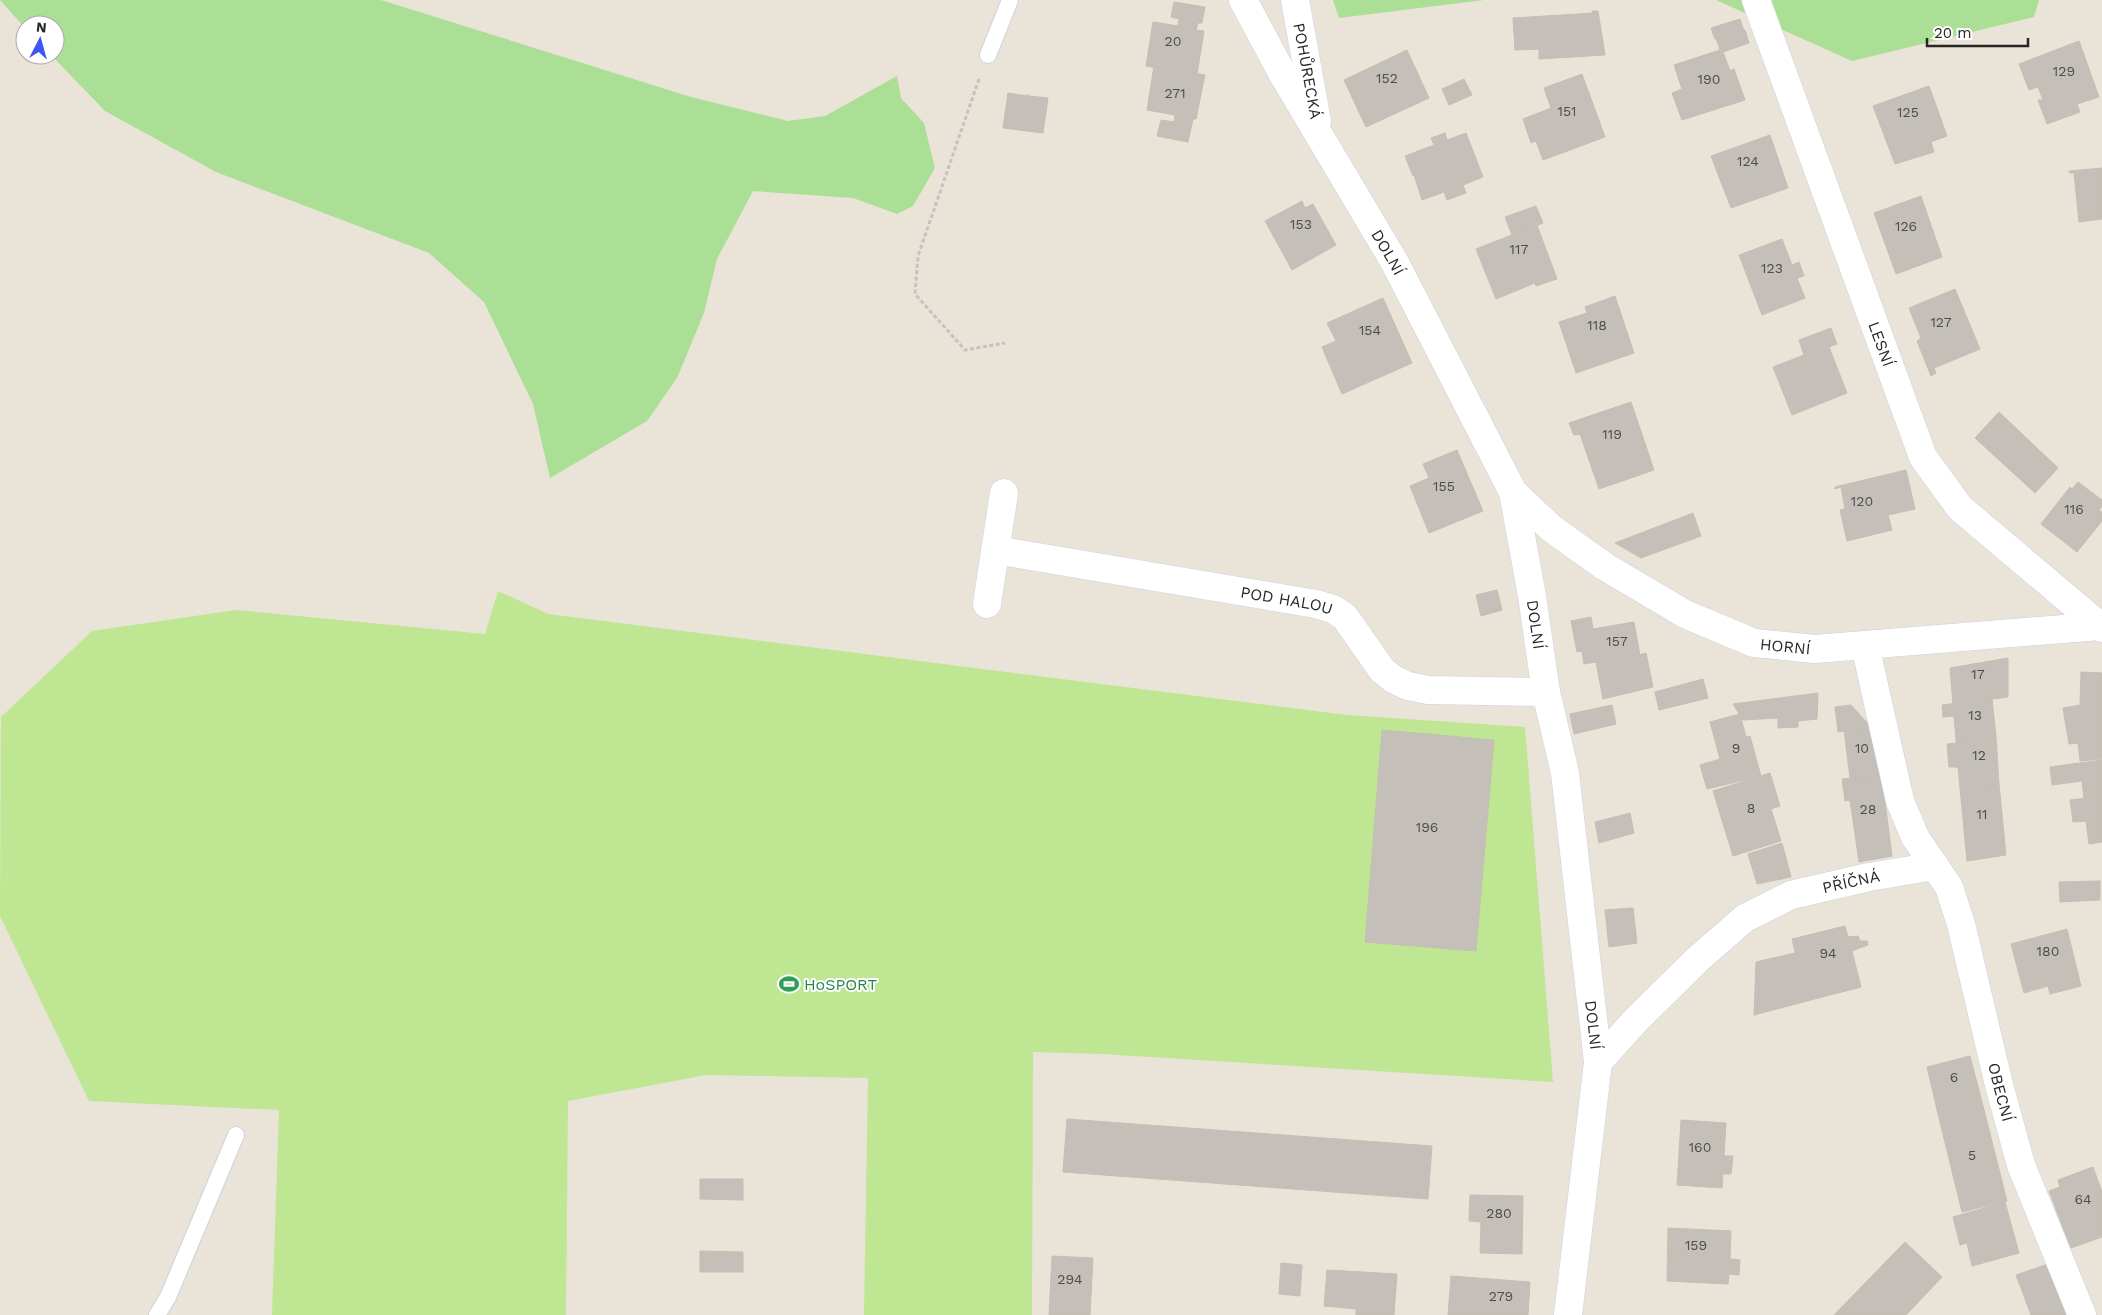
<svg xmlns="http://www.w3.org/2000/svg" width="2102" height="1315" font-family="'Work Sans',sans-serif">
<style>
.green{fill:#acdf96}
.pitch{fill:#bfe692}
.building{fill:#c4bfb8;stroke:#c4bfb3}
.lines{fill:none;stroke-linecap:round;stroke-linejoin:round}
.service-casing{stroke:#ced1e0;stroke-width:18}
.minor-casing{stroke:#ced1e0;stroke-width:29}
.path{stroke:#c3c3c3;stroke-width:3;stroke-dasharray:4 2.5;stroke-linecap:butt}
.service{stroke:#fff;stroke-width:16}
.minor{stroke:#fff;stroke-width:28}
.labels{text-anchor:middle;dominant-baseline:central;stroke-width:4;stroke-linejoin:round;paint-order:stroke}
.number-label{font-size:14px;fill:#4e4d4b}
.street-label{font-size:16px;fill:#272727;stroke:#fff}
.leisure-label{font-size:16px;fill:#27864d;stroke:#fff;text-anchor:start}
</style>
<rect width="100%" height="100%" fill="#e9e3d8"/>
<g class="green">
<path d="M0 0H381L691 97 788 121 825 116 897 76 901 98 924 123 935 168 913 206 897 214 853 198 753 191 717 259 704 313 677 378 647 421 550 478 533 404 484 302 429 253 216 172 105 111 51 55H55V25H25V28Z"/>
<path d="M1333 0H1484L1339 18Z"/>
<path d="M1716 0H2039L2034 17 1852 61Z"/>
</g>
<path class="pitch" d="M498 591 548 614 1347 715 1525 727 1553 1082 1102 1054 1033 1052 1032 1315H864L868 1078 706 1075 568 1101 566 1315H272L279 1110 89 1101 0 916 1 717 92 631 236 610 485 634Z"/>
<g class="building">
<path d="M1174 2 1205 7 1202 23H1198L1196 30 1204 31 1197 74 1146 66 1153 22 1178 26 1179 19 1171 17Z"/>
<path d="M1592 11H1598L1605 55 1539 59V49L1515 50 1513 18 1593 13Z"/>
<path d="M1740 19 1744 31 1715 39 1711 28Z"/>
<path d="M1745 30 1749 43 1723 52 1730 71 1734 69 1745 100 1682 120 1672 93 1682 89 1674 65 1720 50 1716 38Z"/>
<path d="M2079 41 2099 97 2077 104 2080 112 2047 124 2038 100H2043L2038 87 2029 90 2019 64Z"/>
<path d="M1407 50 1429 98 1366 127 1344 80Z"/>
<path d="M1154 66 1205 75 1196 119H1193L1188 142 1157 136 1161 120 1174 122 1175 115 1147 110Z"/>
<path d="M1582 74 1605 137 1543 160 1536 141 1531 143 1523 119 1551 108 1544 88Z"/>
<path d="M1464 79 1472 95 1449 105 1442 89Z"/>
<path d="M1929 86 1947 136 1931 142 1934 152 1895 164 1873 106Z"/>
<path d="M1008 93 1028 96V94L1029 96 1048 98 1043 133 1003 128Z"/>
<path d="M1445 133 1447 140 1466 133 1483 177 1463 185 1466 193 1447 200 1444 192 1422 200 1414 175 1413 176 1405 156 1434 145 1431 138Z"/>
<path d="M1770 135 1788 188 1731 208 1711 156Z"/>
<path d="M2102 168V219L2079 222 2074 173H2070L2069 171Z"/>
<path d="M1921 196 1942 257 1896 274 1874 213Z"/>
<path d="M1302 201 1305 208 1313 204 1336 245 1292 270 1265 221Z"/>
<path d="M1536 206 1543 223 1512 235 1505 217Z"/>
<path d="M1537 225 1557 279 1536 286 1535 283 1496 299 1476 249Z"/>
<path d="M1782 239 1792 265 1799 262 1804 276 1797 278 1805 298 1762 315 1739 255Z"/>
<path d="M1955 289 1980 349 1934 368 1936 373 1931 376 1917 341 1921 338 1909 308Z"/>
<path d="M1615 296 1634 353 1576 373 1559 322 1587 313 1585 307Z"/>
<path d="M1383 298 1412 363 1342 394 1322 347 1336 341 1327 323Z"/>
<path d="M1831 328 1837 344 1829 347 1847 393 1792 415 1773 367 1804 355 1799 340Z"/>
<path d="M1631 402 1654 470 1599 489 1580 434 1574 435 1569 423Z"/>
<path d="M1999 412 2058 468 2035 493 1975 438Z"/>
<path d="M1457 450 1483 511 1429 533 1410 486 1429 478 1423 464Z"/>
<path d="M1906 470 1915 509 1888 515 1892 530 1847 541 1840 510 1845 509 1841 487 1835 489V487Z"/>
<path d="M2078 482 2102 500V506L2099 510 2102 512V521L2077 552 2041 524 2070 487 2072 489Z"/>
<path d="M1693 513 1701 536 1641 558 1615 543Z"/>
<path d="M1497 590 1502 610 1481 616 1476 595Z"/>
<path d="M1591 617 1593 629 1634 622 1640 655 1646 653 1653 687 1603 699 1596 662 1584 664 1582 651 1577 652 1571 621Z"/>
<path d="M2008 658V697L1953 704 1950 668Z"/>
<path d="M2081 672 2102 673V759L2080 761 2078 743 2069 744 2063 708 2080 705Z"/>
<path d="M1703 679 1708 698 1659 710 1655 692Z"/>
<path d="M1818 693 1817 719 1798 721V727L1778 728V718L1743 720 1733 704Z"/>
<path d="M1992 699 1996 736 1956 740 1954 716 1943 717 1942 705Z"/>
<path d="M1612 705 1616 724 1574 734 1570 714Z"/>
<path d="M1851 705 1872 728 1838 732 1835 707Z"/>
<path d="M1740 714 1746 737 1750 736 1761 776 1707 789 1700 765 1720 759 1710 722Z"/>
<path d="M1875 728 1882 778 1864 780V777L1850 778 1844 730Z"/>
<path d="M1382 730 1494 740 1476 951 1365 942Z"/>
<path d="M1996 736 1999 784 1960 788 1958 767H1949L1947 744 1956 743V740Z"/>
<path d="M2102 760V796L2084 798 2082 781 2052 785 2050 767Z"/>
<path d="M1770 773 1780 806 1771 809 1781 841 1733 856 1713 791Z"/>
<path d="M1864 777V780L1882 778 1892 856 1859 862 1850 800 1845 801 1842 779Z"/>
<path d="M1999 784 2006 855 1967 861 1960 788Z"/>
<path d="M2102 796V842L2089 844 2086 821 2073 822 2070 800Z"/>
<path d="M1630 813 1634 833 1599 843 1595 822Z"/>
<path d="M1782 843 1791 877 1757 884 1748 854Z"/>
<path d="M2100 881V900L2060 902 2059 882Z"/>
<path d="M1633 908 1637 943 1609 947 1605 910Z"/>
<path d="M1845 926 1848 937 1858 936 1860 941H1867L1868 945 1852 951 1861 987 1807 1001 1792 939Z"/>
<path d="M2067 929 2081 986 2050 994 2048 986 2024 993 2011 944Z"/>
<path d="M1795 953 1807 1001 1754 1015 1756 962Z"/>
<path d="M1970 1056 1983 1106 1939 1118 1927 1067Z"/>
<path d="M1983 1106 2007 1201 1962 1212 1939 1118Z"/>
<path d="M1067 1119 1432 1146 1428 1199 1063 1172Z"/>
<path d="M1681 1120 1726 1123 1724 1156H1733L1731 1174H1723L1722 1188 1677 1185Z"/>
<path d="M2093 1167 2102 1192V1237L2071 1248 2049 1191 2060 1187 2058 1180Z"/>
<path d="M700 1179H743V1200L700 1199Z"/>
<path d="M1470 1195 1523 1196 1522 1254 1480 1253 1481 1222 1469 1221Z"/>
<path d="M2005 1202 2019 1253 1972 1266 1967 1243 1960 1245 1953 1217Z"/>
<path d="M1668 1228 1731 1231 1730 1259 1740 1260 1739 1275 1729 1274 1728 1284 1667 1281Z"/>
<path d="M1905 1242 1942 1277 1906 1315H1834Z"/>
<path d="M700 1251 743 1252V1272H700Z"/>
<path d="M1052 1256 1093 1258 1090 1315H1049Z"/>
<path d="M1281 1263 1302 1265 1300 1296 1279 1294Z"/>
<path d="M2048 1264 2066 1315H2031L2016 1275Z"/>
<path d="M1327 1270 1397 1274 1394 1315H1356V1309L1324 1306Z"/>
<path d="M1451 1276 1530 1282 1528 1315H1448Z"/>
</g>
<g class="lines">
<defs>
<g id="service">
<path d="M988 55 1010 0"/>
<path d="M157 1315 168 1297 236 1135"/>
</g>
<g id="minor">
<path id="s1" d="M1243 0 1281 71 1395 263 1513 492 1532 596 1546 692 1565 773 1598 1062 1568 1315"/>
<path id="s2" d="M1295 0 1317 121"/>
<path id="s3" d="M1756 0 1923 457 1960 508 2100 626"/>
<path id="s4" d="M1513 492 1551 528 1604 566 1685 614 1754 643 1815 649 2100 626 2102 628"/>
<path id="s5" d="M995 550 1316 604 1333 609 1345 617 1382 670 1393 679 1408 686 1428 690 1546 692"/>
<path d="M987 604 1004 493"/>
<path id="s6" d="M1865 645 1900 801 1915 837 1949 887 1961 924 1999 1085 2021 1165 2082 1315"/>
<path id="s7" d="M1598 1062 1635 1021 1699 958 1745 918 1791 895 1869 877 1935 866"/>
</g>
</defs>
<use href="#service" class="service-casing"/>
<use href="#minor" class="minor-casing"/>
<path class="path" d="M979 79 918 256 915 294 965 350 1005 343"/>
<use href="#service" class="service"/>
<use href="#minor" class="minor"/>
</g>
<defs>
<symbol id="stadium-bare" viewBox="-9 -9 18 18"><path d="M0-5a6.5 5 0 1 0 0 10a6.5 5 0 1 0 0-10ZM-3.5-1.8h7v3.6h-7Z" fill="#2e9e5b" stroke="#fff" stroke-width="2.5" paint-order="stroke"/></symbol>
</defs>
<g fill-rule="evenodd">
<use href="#stadium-bare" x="775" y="970" width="28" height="28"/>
</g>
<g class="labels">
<g class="number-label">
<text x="1173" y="41">20</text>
<text x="2064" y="71">129</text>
<text x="1387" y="78">152</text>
<text x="1709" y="79">190</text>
<text x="1175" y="93">271</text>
<text x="1567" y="111">151</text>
<text x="1908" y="112">125</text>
<text x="1748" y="161">124</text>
<text x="1301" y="224">153</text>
<text x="1906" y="226">126</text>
<text x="1519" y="249">117</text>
<text x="1772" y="268">123</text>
<text x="1941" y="322">127</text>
<text x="1597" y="325">118</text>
<text x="1370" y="330">154</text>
<text x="1612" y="434">119</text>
<text x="1444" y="486">155</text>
<text x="1862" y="501">120</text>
<text x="2074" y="509">116</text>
<text x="1617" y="641">157</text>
<text x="1978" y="674">17</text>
<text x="1975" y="715">13</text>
<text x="1736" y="748">9</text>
<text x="1862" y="748">10</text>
<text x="1979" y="755">12</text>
<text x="1751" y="808">8</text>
<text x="1868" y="809">28</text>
<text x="1982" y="814">11</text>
<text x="1427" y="827">196</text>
<text x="2048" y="951">180</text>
<text x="1828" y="953">94</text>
<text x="1954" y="1077">6</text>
<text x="1700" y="1147">160</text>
<text x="1972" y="1155">5</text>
<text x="2083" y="1199">64</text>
<text x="1499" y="1213">280</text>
<text x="1696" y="1245">159</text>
<text x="1070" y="1279">294</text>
<text x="1501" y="1296">279</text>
</g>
<g class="street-label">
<text stroke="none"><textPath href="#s2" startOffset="72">POHŮRECKÁ</textPath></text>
<text stroke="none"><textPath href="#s1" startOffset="291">DOLNÍ</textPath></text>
<text stroke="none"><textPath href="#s3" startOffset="366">LESNÍ</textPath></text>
<text stroke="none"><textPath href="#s5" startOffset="296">POD HALOU</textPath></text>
<text stroke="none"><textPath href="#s1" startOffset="696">DOLNÍ</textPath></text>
<text stroke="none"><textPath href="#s4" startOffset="318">HORNÍ</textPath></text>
<text stroke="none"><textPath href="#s7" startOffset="319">PŘÍČNÁ</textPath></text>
<text stroke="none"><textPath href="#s1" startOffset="1101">DOLNÍ</textPath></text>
<text stroke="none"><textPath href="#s6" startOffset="471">OBECNÍ</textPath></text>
</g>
<g class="leisure-label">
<text x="804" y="984">HoSPORT</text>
</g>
</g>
<g transform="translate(40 40) rotate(6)"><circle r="24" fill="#ffffff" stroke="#a9a9a9"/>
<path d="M0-4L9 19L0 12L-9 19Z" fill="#3c57f3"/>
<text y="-8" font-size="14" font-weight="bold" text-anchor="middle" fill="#272727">N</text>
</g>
<path d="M1927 38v8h101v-8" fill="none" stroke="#272727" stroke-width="2.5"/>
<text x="1934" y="38" font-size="15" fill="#272727" stroke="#ffffff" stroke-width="4" paint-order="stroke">20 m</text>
</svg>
